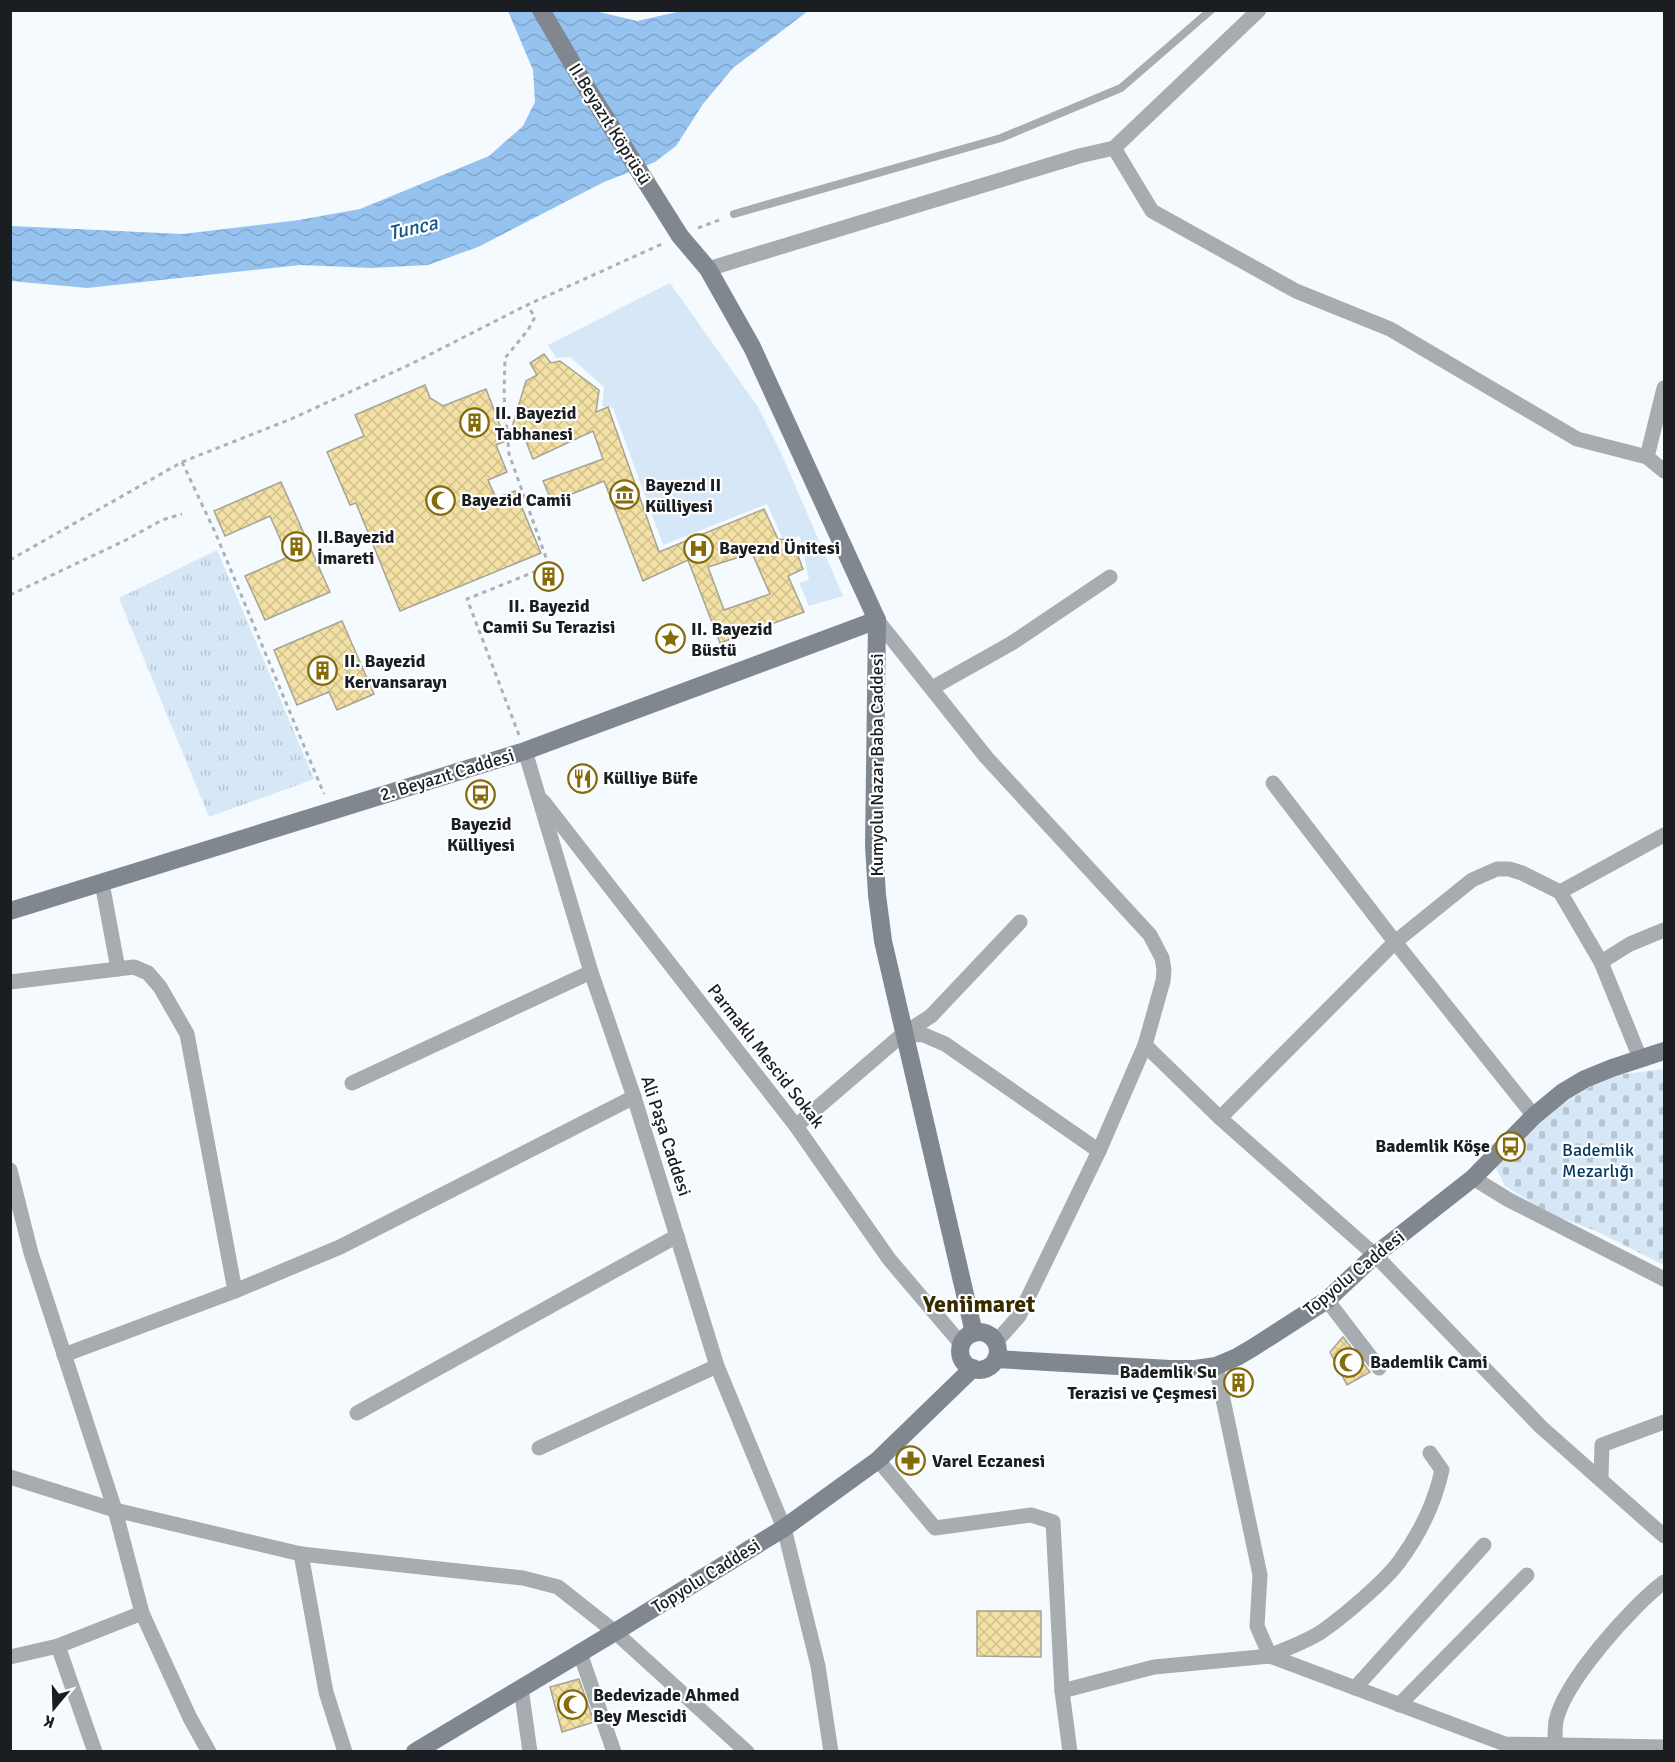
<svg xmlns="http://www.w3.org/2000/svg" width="1675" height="1762" font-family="Signika,sans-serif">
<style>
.grass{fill:#d6e7f7}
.cemetery{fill:url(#cemetery-stones)}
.park{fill:url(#park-tufts)}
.water{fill:url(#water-waves)}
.building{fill:url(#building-cross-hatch);stroke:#a7a395;stroke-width:1.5;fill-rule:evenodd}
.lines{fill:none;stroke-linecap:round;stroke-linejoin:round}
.path{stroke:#acb1b5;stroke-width:3;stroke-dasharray:4.5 4.5;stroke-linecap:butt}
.lane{stroke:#a7acb1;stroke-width:8}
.street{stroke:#a7acb1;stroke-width:15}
.secondary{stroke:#80878e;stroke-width:18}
.labels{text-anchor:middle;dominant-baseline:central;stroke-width:4.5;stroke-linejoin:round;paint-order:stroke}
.street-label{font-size:18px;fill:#1a1e22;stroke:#fff}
.poi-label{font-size:18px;font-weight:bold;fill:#1a1e22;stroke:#fff;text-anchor:start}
.park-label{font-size:18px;fill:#02375f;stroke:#fff}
.water-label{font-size:20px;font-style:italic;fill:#13568c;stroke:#fff}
.district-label{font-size:24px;font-weight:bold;fill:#372b00;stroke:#fff}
</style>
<defs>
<pattern id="cemetery-stones" width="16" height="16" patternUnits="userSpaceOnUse" patternTransform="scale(1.5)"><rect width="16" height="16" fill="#d6e7f7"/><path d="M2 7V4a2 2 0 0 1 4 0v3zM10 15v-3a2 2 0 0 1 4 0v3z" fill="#b7c6d3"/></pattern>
<pattern id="park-tufts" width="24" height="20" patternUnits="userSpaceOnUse" patternTransform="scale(1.5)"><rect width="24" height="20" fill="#d6e7f7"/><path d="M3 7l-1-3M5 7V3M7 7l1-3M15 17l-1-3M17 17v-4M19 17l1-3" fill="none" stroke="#b7c6d3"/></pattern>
<pattern id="water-waves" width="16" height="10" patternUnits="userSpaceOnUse" patternTransform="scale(1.5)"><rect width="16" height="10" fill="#95c2ee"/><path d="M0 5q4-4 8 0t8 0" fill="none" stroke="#80a6cc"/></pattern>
<pattern id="building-cross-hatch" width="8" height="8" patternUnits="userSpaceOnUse" patternTransform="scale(1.5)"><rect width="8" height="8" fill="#f3e0a4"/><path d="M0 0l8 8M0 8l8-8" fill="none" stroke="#d0c08d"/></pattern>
</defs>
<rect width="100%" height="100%" fill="#f5fafe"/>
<path class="grass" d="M670 283 758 407 781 453 843 596 809 606 799 583 809 580 800 536 783 539 767 504 663 545 613 408 602 406 604 387 570 357 556 358 548 345Z"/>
<path class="cemetery" d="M1664 1069V1265L1594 1230 1550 1214 1505 1186 1494 1164 1561 1105 1608 1076Z"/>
<path class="park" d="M217 550 314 779 209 817 119 598Z"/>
<path class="water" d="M508 11H595L637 21 682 11H808L733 68 703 104 676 146 655 162 604 182 478 247 428 265 371 268 300 265 87 288 11 281V226L183 234 299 220 360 209 489 156 523 126 535 102 533 70Z"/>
<g class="building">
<path d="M544 354 551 363 560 361 599 390 596 412 608 407 659 552 764 509 778 539 792 540 803 569 788 576 804 612 720 643 688 560 643 581 604 481 552 502 543 481 603 459 593 431 533 459 523 434 508 440 526 381 537 375 530 363ZM752 553 770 594 724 610 708 567Z"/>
<path d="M425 385 430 398 443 406 486 389 506 441 496 445 507 472 488 480 496 498 515 491 541 553 400 611 356 503 350 505 327 452 364 436 355 415Z"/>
<path d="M281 482 330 592 265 620 245 576 288 557 270 516 225 536 214 511Z"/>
<path d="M342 621 374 694 337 710 329 692 297 705 274 650Z"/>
<path d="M1343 1337 1370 1372 1347 1385 1330 1352Z"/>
<path d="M977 1611H1041V1657L977 1656Z"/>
<path d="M579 1679 594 1722 562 1732 550 1687Z"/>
</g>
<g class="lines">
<g class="path">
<path d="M698 228 722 219"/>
<path d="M182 462 215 532 324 794"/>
<path d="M10 560 182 462 291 419 411 364 527 305 664 243"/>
<path d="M10 595 126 540 162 520 182 514"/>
<path d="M519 735 467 599 549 566 509 454 504 395 505 358 528 330 535 317 527 305"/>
</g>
<path class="lane" d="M734 214 1001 138 1121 88 1211 10"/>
<g class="street">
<path d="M1114 148 1152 211 1296 291 1390 329 1577 439 1647 457 1664 471"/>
<path d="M708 269 1079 156 1114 148 1259 10"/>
<path d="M1647 457 1664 388"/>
<path d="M877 620 986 757 1150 935 1162 958 1164 970 1163 981 1145 1045 1099 1151 945 1044 924 1035 903 1034"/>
<path d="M932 688 1012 643 1110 577"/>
<path d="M525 751 591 972 634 1097 717 1366 784 1528 818 1666 831 1752"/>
<path d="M1273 783 1395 942 1534 1116"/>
<path d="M543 801 796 1126 889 1259 962 1345"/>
<path d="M102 883 118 969"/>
<path d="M1560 892 1601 962 1640 1058"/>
<path d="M1601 962 1630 944 1664 930"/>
<path d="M10 982 134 967 148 973 160 987 187 1034 235 1291 340 1247 634 1097"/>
<path d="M1145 1045 1220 1118 1375 1255 1541 1427 1664 1536"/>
<path d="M352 1083 591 972"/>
<path d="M1220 1118 1395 942 1472 880 1497 869H1509L1522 873 1560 892 1664 835"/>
<path d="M796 1126 903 1034 931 1016 1020 922"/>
<path d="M10 1170 31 1253 115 1510 142 1613 190 1718 209 1752"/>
<path d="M1473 1178 1509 1200 1664 1279"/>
<path d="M1327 1300 1379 1368"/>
<path d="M996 1342 1019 1316 1099 1151"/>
<path d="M64 1355 235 1291"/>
<path d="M357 1413 677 1236"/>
<path d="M539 1448 717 1366"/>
<path d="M878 1460 935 1528 1031 1515 1053 1522 1062 1691 1070 1752"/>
<path d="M10 1477 115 1510 301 1554 523 1578 558 1587 615 1632 747 1752"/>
<path d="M1601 1478 1602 1445 1664 1422"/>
<path d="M301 1554 326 1692 345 1752"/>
<path d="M58 1646 95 1752"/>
<path d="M580 1653 614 1752"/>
<path d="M1270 1656 1505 1744 1664 1747"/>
<path d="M1270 1656C1287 1648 1309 1641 1324 1630 1345 1615 1384 1582 1399 1562 1419 1535 1435 1502 1442 1470L1430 1453"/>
<path d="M10 1657 58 1646 142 1613"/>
<path d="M521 1688 530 1752"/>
<path d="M1355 1688 1484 1545"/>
<path d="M1062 1691 1154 1667 1270 1656 1257 1626 1260 1575 1216 1366"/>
<path d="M1399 1705 1527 1575"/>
<path d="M1555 1744C1555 1737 1555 1728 1556 1721 1564 1682 1632 1606 1664 1582"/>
</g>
<g class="secondary">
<path d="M541 10 585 85 680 236 708 269 752 347 877 620 874 846 877 895 883 941 974 1333"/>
<path d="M10 911 525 751 877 620"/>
<circle cx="979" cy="1351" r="19"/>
<path d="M996 1359 1170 1369H1195L1216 1366 1237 1357 1254 1347 1327 1300 1375 1255 1473 1178 1534 1116 1563 1092 1585 1079 1612 1068 1664 1051"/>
<path d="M415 1752 615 1632 784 1528 878 1460 973 1368"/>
</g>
</g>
<defs>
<symbol id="building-ring" viewBox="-11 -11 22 22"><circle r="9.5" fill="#fff" stroke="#856c09" stroke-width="1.5"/><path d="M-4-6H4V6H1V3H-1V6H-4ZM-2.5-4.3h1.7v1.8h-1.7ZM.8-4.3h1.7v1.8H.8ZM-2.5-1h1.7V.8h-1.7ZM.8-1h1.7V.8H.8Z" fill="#856c09"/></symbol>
<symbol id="museum-ring" viewBox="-11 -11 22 22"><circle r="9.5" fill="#fff" stroke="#856c09" stroke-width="1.5"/><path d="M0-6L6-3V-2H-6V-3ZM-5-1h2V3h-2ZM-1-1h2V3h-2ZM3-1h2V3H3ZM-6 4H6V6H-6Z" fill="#856c09"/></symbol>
<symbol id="mosque-ring" viewBox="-11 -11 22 22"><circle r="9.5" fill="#fff" stroke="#856c09" stroke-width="1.5"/><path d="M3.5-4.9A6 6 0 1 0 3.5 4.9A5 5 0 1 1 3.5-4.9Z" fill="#856c09"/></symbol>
<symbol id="hospital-ring" viewBox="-11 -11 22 22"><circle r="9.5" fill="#fff" stroke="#856c09" stroke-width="1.5"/><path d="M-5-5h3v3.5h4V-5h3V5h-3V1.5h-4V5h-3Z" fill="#856c09"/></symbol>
<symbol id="sight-ring" viewBox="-11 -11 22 22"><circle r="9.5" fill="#fff" stroke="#856c09" stroke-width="1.5"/><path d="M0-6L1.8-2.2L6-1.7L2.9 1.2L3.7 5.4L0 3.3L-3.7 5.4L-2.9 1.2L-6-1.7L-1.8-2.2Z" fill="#856c09"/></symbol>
<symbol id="restaurant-ring" viewBox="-11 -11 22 22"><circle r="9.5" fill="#fff" stroke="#856c09" stroke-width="1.5"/><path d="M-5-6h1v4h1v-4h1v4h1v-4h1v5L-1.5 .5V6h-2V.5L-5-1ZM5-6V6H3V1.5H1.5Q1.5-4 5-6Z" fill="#856c09"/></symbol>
<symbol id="bus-ring" viewBox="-11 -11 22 22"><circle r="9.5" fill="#fff" stroke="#856c09" stroke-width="1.5"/><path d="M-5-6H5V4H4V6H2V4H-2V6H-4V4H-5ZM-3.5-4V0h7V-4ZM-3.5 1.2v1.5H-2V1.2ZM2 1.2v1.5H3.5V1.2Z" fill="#856c09"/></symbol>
<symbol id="pharmacy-ring" viewBox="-11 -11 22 22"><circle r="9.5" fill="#fff" stroke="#856c09" stroke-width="1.5"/><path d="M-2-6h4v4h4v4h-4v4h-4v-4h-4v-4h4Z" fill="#856c09"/></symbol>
</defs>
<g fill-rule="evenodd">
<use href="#building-ring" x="458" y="406" width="33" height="33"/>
<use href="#museum-ring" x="608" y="478" width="33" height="33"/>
<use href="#mosque-ring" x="424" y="484" width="33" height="33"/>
<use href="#building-ring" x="280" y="530" width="33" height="33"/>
<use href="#hospital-ring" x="682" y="532" width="33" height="33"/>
<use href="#building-ring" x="532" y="560" width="33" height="33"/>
<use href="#sight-ring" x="654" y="622" width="33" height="33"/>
<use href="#building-ring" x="306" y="654" width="33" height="33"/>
<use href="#restaurant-ring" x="566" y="762" width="33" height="33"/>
<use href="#bus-ring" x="464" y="778" width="33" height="33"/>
<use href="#bus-ring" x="1494" y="1130" width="33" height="33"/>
<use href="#mosque-ring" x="1332" y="1346" width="33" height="33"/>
<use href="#building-ring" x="1222" y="1366" width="33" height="33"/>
<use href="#pharmacy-ring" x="894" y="1444" width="33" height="33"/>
<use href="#mosque-ring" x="556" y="1688" width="33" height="33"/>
</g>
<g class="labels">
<g class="street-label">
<text transform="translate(610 124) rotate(58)">II.Beyazıt Köprüsü</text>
<text transform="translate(877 765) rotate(-90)">Kumyolu Nazar Baba Caddesi</text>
<text transform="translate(447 775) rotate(-17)">2. Beyazıt Caddesi</text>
<text transform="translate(766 1056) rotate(52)">Parmaklı Mescid Sokak</text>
<text transform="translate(666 1136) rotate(72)">Ali Paşa Caddesi</text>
<text transform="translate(1354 1273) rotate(-39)">Topyolu Caddesi</text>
<text transform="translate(706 1576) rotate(-32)">Topyolu Caddesi</text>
</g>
<g class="poi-label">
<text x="495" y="413">II. Bayezid<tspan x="495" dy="21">Tabhanesi</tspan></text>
<text x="645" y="485">Bayezıd II<tspan x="645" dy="21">Külliyesi</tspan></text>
<text x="461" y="500">Bayezid Camii</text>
<text x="317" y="537">II.Bayezid<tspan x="317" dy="21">İmareti</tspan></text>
<text x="719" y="548">Bayezıd Ünitesi</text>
<text x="549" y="606" text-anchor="middle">II. Bayezid<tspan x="549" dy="21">Camii Su Terazisi</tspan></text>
<text x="691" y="629">II. Bayezid<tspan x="691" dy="21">Büstü</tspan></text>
<text x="344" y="661">II. Bayezid<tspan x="344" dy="21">Kervansarayı</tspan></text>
<text x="603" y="778">Külliye Büfe</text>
<text x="481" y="824" text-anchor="middle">Bayezid<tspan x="481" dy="21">Külliyesi</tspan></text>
<text x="1490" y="1146" text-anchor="end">Bademlik Köşe</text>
<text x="1370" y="1362">Bademlik Cami</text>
<text x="1217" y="1372" text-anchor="end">Bademlik Su<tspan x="1217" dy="21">Terazisi ve Çeşmesi</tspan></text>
<text x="932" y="1461">Varel Eczanesi</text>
<text x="593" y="1695">Bedevizade Ahmed<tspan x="593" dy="21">Bey Mescidi</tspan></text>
</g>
<g class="park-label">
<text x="1598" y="1150">Bademlik<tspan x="1598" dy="21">Mezarlığı</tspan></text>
</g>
<g class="water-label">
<text transform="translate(413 228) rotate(-13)">Tunca</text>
</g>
<g class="district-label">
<text x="979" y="1304">Yeniimaret</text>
</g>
</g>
<rect width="1675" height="1762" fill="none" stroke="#1a1e22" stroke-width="24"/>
<g transform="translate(54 1708) rotate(199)" stroke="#ffffff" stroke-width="4.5" paint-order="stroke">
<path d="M0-4.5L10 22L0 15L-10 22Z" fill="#1a1e22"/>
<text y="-9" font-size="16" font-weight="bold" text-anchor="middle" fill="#1a1e22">K</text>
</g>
</svg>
